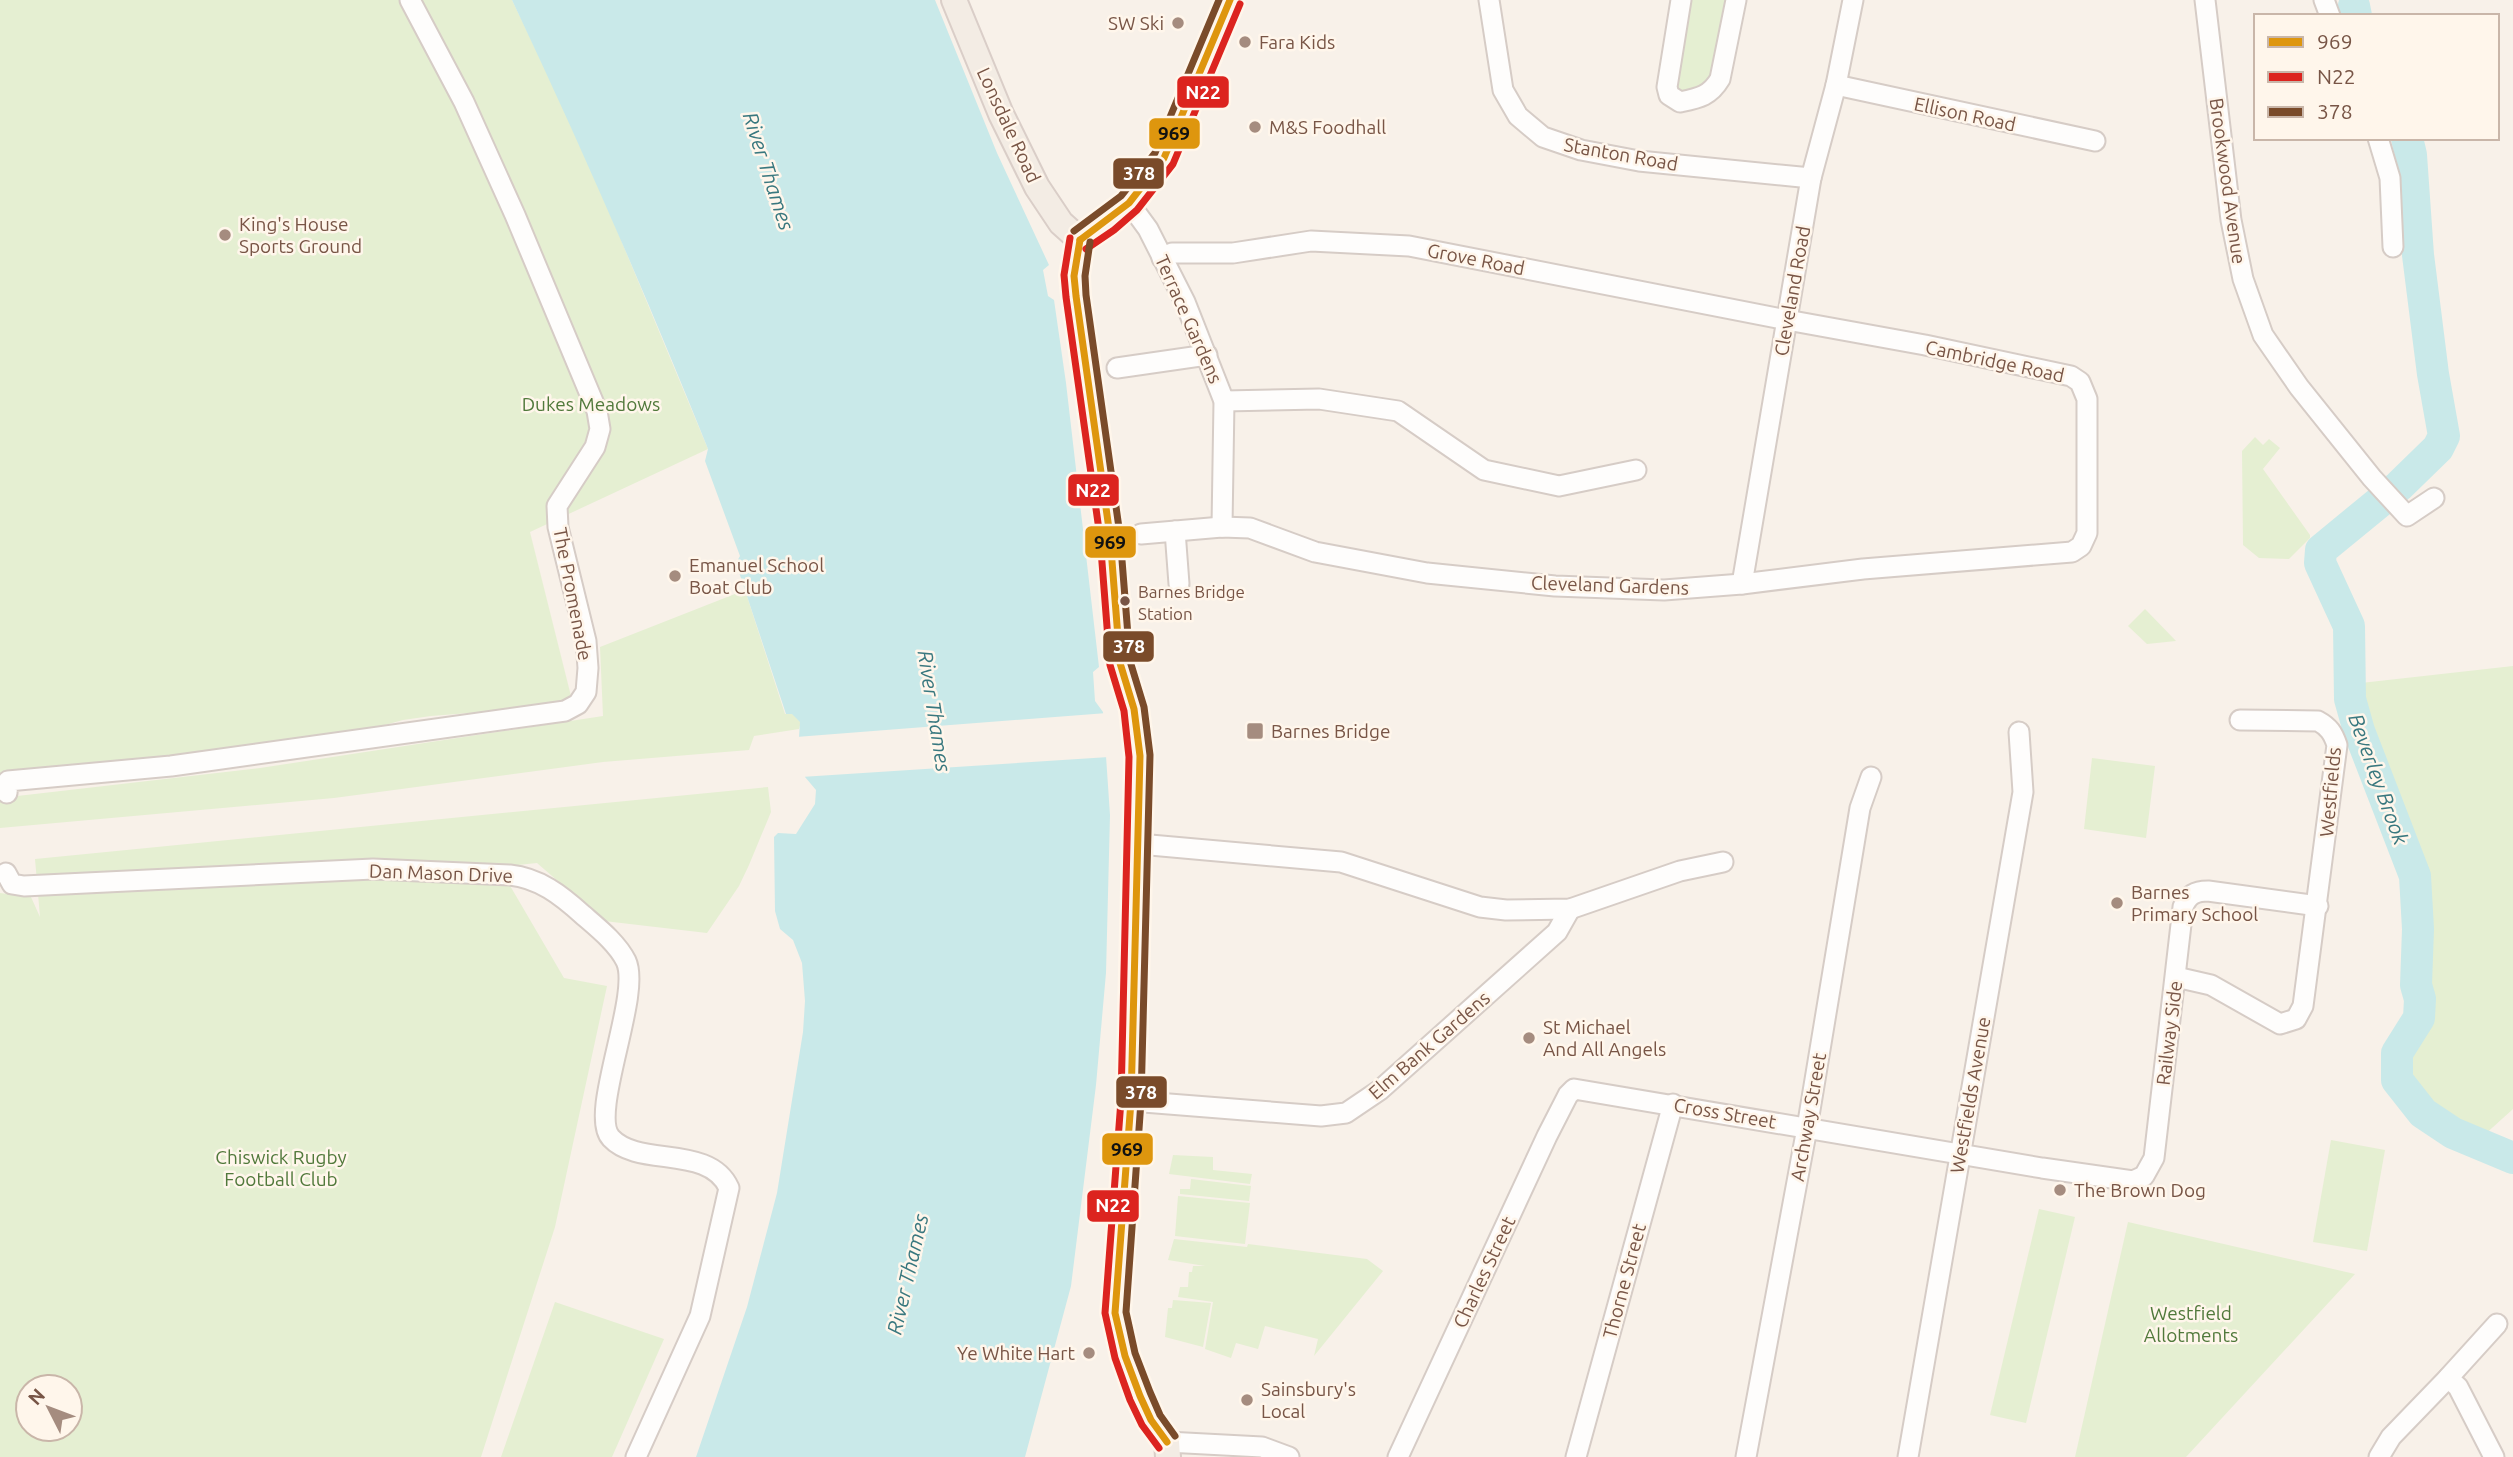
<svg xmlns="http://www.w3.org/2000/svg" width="2513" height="1457" font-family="Ubuntu,sans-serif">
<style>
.green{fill:#e5efd2;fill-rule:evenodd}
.water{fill:#c9e9e9}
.pier{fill:#f8f1e9}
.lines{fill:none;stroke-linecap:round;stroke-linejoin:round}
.stream{stroke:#c9e9e9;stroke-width:5}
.river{stroke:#c9e9e9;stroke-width:32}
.major-tunnel{stroke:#d8cac0;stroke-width:24;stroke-dasharray:24 12;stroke-linecap:butt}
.minor-casing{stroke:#d6ccc6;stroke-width:23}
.major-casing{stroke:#dacec8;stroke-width:28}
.minor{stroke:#fefdfc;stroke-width:19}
.major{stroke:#f3ece4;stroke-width:24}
.bus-1-casing{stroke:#fff6eb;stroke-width:12}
.bus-2-casing{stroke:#fff6eb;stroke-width:12}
.bus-3-casing{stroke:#fff6eb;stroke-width:12}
.bus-1{stroke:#de960e;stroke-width:7}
.bus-2{stroke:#dc241f;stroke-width:7}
.bus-3{stroke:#7a4b2a;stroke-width:7}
.poi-dot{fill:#a58c7f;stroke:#fff6eb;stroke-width:2.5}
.bus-dot{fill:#785546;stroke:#fff6eb;stroke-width:2.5}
.labels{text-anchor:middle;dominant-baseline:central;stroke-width:5;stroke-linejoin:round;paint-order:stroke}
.bus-label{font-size:17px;fill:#785546;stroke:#fff6eb;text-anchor:start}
.poi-label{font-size:19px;fill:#785546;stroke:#fff6eb;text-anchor:start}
.street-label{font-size:19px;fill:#785546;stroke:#fff6eb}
.park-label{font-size:19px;fill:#51793b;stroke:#fff6eb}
.water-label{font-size:21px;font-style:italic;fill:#39787f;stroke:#fff6eb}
.line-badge{stroke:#fff6eb;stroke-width:2.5}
.badge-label{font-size:19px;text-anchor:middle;font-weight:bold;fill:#fff}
.pale-badge-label{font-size:19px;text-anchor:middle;font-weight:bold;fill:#111}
</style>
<rect width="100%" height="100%" fill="#f8f1e9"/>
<g class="green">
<path d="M0 0H512L579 139 708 449 530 532 571 696 555 706 431 716 403 720 348 735 0 781Z"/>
<path d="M1686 0H1729L1709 88 1679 95 1672 81Z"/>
<path d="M2255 437 2263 445 2269 439 2280 448 2263 469 2310 535V538L2289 559 2259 558 2243 545 2242 451Z"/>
<path d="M745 590 785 714H794L801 722 799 729 754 736 749 750 603 762 334 798 0 828V798L260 768 603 716 600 647Z"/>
<path d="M2145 609 2176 641 2147 644 2128 626Z"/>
<path d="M2513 666V1109L2482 1137C2452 1123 2419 1108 2406 1074 2399 1054 2421 1044 2427 1028 2433 1011 2426 992 2426 975 2425 952 2428 929 2428 906 2427 871 2411 846 2398 815 2382 776 2367 735 2357 694L2358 684 2361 683Z"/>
<path d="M2092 758 2155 766 2146 838 2084 829Z"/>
<path d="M768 787 771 812 749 865 739 886 707 933 604 921 537 863 499 867 564 978 607 986 555 1227 481 1457H0V893L31 897 40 917 35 859ZM28 1387H70V1429H28Z"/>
<path d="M2331 1140 2385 1150 2367 1251 2313 1242Z"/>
<path d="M1173 1155 1213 1157V1170L1252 1174 1250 1184 1169 1174Z"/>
<path d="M1191 1179 1251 1186 1249 1201 1180 1194V1189H1190Z"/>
<path d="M1178 1196 1250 1203 1245 1244 1175 1236Z"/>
<path d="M2039 1209 2075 1217 2026 1423 1990 1415Z"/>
<path d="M2128 1222 2355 1274 2186 1457H2075Z"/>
<path d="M1174 1239 1247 1247 1248 1244 1367 1259 1383 1271 1314 1356 1318 1339 1265 1326 1258 1349 1236 1343 1231 1358 1205 1349 1213 1302 1178 1297 1180 1287H1188L1189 1272H1192L1193 1266H1205L1168 1260Z"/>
<path d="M1173 1300 1211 1303 1203 1347 1165 1337 1168 1308H1172Z"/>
<path d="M555 1302 664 1339 612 1457H501Z"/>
</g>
<path class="water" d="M512 0H935L997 153 1049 265 1043 270 1048 296 1054 300 1066 383 1099 667 1093 672 1095 701 1103 712 1110 815 1106 973 1096 1085 1071 1286 1025 1457H696L747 1307 777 1193 803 1032 805 1001 802 963 793 940 780 929 775 911 774 837 778 833 796 834 815 804 816 790 805 777 799 737 800 722 792 714H786L736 563 740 556 705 461 708 449C647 297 582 148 512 0Z"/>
<path class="pier" d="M1107 713 1109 757 801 777 796 737Z"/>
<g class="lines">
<path class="stream" d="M2385 1073 2392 1079 2397 1080"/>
<g class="river">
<path d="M2354 6 2356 16"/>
<path d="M2407 138 2411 155 2418 255 2433 374 2444 436 2438 448 2399 486 2321 550 2320 563 2349 626 2350 699 2359 731 2415 876 2418 929 2416 985 2420 999 2419 1018 2397 1053V1080L2423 1113 2453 1133 2513 1158"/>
</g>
<path class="major-tunnel" d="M1135 713 1140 756"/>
<defs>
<g id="minor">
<path d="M1489 0 1503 90 1518 116 1543 137 1581 150 1639 161 1811 178"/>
<path d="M1681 0 1667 87 1669 95 1680 102C1699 98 1710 96 1720 79L1736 0"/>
<path d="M2205 0 2231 220 2243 279 2263 335 2299 387 2372 478 2407 516 2434 498"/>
<path d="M2324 0 2330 16"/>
<path d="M1836 85 2095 141"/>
<path d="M2378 138 2390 178 2393 247"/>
<path d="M1129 203 1148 229 1185 302 1224 401 1222 527"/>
<path d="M1117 368 1207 355"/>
<path d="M1224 401 1319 399 1398 411 1484 470 1559 486 1636 470"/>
<path d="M1175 531 1179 584"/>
<path d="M1141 534 1222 527 1250 528 1315 552 1427 573 1555 586 1664 590 1742 584 1863 569 2072 552 2081 546 2087 533V399L2080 382 2071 376 1925 345 1787 320 1409 246 1311 241 1233 253H1172L1162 258"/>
<path d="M1742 584 1811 178 1836 85 1853 0"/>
<path d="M7 793 8 781 171 766 565 711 578 704 586 692 588 668 586 641 558 527 557 506 595 447 600 429 597 411 515 215 464 102 410 0"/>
<path d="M1139 844 1341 862 1480 907 1506 910 1570 909 1680 871 1723 862"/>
<path d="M6 873 12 884 24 886 373 869 510 875C539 878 561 895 583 915 598 928 617 943 626 961 642 995 588 1114 611 1138 639 1168 709 1144 729 1188L700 1316 636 1457"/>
<path d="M2176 977 2211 985 2280 1024 2296 1019 2303 1006 2337 745C2333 733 2329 727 2318 721L2240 720"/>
<path d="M1131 1101 1321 1116 1346 1113 1380 1090 1557 932 1570 909"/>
<path d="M2448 1378 2458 1387 2494 1457"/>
<path d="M1167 1442 1262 1447 1289 1457"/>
<path d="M1398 1457 1547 1136 1568 1095 1574 1089 2042 1168 2133 1181 2144 1176 2154 1158 2183 907C2188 895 2195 891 2208 891L2318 906"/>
<path d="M1576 1457 1673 1104"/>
<path d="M1746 1457 1807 1128 1860 808 1871 777"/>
<path d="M1908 1457 2023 792 2019 732"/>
<path d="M2379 1457 2391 1437 2448 1378 2497 1324"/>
</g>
<g id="major">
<path d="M954 0 1001 114 1037 187 1061 223 1080 240"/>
<path d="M1080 240 1074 276 1076 296 1110 536 1120 663 1135 713"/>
<path d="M1080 240 1108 221 1129 203 1164 158 1230 0"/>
<path d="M1140 756 1131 1101 1115 1313 1125 1356 1140 1396 1151 1420 1167 1442 1168 1457"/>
</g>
</defs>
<use href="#minor" class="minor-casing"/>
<use href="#major" class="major-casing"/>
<use href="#minor" class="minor"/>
<use href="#major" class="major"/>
<defs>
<g id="bus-1">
<path d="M1080 240 1074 276 1076 296 1110 536 1120 663 1134 709 1140 756 1131 1101 1115 1313 1125 1356 1140 1396 1151 1420 1167 1442"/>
<path d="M1080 240 1129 203 1164 158 1230 0"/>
</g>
<g id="bus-2">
<path d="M1070 238 1064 275 1066 297 1100 537 1110 665 1124 711 1129 757 1121 1100 1105 1313 1115 1358 1130 1400 1142 1425 1159 1448"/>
<path d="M1086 249 1114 230 1137 210 1173 164 1240 4"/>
</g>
<g id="bus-3">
<path d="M1074 231 1121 196 1155 153 1219 0"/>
<path d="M1090 242 1085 276 1086 295 1120 535 1130 661 1144 707 1150 755 1141 1101 1126 1312 1135 1353 1150 1392 1160 1415 1175 1436"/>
</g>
</defs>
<use href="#bus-1" class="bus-1-casing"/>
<use href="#bus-2" class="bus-2-casing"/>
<use href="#bus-3" class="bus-3-casing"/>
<use href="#bus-1" class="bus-1"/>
<use href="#bus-2" class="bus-2"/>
<use href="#bus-3" class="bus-3"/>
</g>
<g class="poi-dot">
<circle cx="1178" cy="23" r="7"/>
<circle cx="1245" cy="42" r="7"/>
<circle cx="1255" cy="127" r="7"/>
<circle cx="225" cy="235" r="7"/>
<circle cx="675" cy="576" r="7"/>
<rect x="1246" y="722" width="18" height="18" rx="3.5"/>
<circle cx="2117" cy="903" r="7"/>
<circle cx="1529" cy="1038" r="7"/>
<circle cx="2060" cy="1190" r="7"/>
<circle cx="1089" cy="1353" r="7"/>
<circle cx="1247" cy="1400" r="7"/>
</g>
<circle class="bus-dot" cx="1125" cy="601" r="6"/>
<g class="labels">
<g class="bus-label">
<text x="1138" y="591">Barnes Bridge<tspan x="1138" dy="22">Station</tspan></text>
</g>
<g class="poi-label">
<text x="1164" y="23" text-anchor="end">SW Ski</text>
<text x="1259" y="42">Fara Kids</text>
<text x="1269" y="127">M&amp;S Foodhall</text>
<text x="239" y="224">King's House<tspan x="239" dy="22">Sports Ground</tspan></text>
<text x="689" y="565">Emanuel School<tspan x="689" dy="22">Boat Club</tspan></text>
<text x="1271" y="731">Barnes Bridge</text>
<text x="2131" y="892">Barnes<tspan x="2131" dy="22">Primary School</tspan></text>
<text x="1543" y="1027">St Michael<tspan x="1543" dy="22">And All Angels</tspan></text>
<text x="2074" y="1190">The Brown Dog</text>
<text x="1075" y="1353" text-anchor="end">Ye White Hart</text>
<text x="1261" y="1389">Sainsbury's<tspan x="1261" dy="22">Local</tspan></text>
</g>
<g class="street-label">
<text transform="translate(1965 114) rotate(12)">Ellison Road</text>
<text transform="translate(1009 125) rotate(65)">Lonsdale Road</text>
<text transform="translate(1621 154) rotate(10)">Stanton Road</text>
<text transform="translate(2228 181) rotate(82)">Brookwood Avenue</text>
<text transform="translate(1476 259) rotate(11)">Grove Road</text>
<text transform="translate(1792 291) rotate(-80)">Cleveland Road</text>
<text transform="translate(1189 319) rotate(66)">Terrace Gardens</text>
<text transform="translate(1995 361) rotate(12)">Cambridge Road</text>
<text transform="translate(1610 585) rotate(2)">Cleveland Gardens</text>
<text transform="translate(573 594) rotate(79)">The Promenade</text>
<text transform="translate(2330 792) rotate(-85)">Westfields</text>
<text transform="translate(441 873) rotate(2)">Dan Mason Drive</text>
<text transform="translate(2169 1033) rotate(-83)">Railway Side</text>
<text transform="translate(1429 1045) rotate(-41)">Elm Bank Gardens</text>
<text transform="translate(1970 1095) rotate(-80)">Westfields Avenue</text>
<text transform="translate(1725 1113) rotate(10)">Cross Street</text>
<text transform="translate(1808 1117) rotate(-80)">Archway Street</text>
<text transform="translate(1484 1272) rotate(-65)">Charles Street</text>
<text transform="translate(1624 1281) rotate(-75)">Thorne Street</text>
</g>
<g class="park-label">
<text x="591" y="404">Dukes Meadows</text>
<text x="281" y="1157">Chiswick Rugby<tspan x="281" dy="22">Football Club</tspan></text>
<text x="2191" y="1313">Westfield<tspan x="2191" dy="22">Allotments</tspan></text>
</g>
<g class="water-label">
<text transform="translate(769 171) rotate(72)">River Thames</text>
<text transform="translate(935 711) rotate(81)">River Thames</text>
<text transform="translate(2379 779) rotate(70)">Beverley Brook</text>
<text transform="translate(907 1274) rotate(-77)">River Thames</text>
</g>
</g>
<g class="line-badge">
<rect x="1176" y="75" width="54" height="34" rx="7" fill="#dc241f"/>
<rect x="1148" y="117" width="53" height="33" rx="7" fill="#de960e"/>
<rect x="1112" y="157" width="53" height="33" rx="7" fill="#7a4b2a"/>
<rect x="1067" y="473" width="53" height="34" rx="7" fill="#dc241f"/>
<rect x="1084" y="525" width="53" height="34" rx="7" fill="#de960e"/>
<rect x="1102" y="630" width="53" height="33" rx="7" fill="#7a4b2a"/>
<rect x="1115" y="1075" width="53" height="34" rx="7" fill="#7a4b2a"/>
<rect x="1101" y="1132" width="53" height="34" rx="7" fill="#de960e"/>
<rect x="1086" y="1189" width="54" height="34" rx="7" fill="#dc241f"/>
</g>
<g class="badge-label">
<text x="1203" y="99">N22</text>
<text x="1139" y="180">378</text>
<text x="1093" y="497">N22</text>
<text x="1129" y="653">378</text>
<text x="1141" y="1099">378</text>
<text x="1113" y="1212">N22</text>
</g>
<g class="pale-badge-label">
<text x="1174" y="140">969</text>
<text x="1110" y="549">969</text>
<text x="1127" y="1156">969</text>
</g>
<rect x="2254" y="14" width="245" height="126" fill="#fff6eb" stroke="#c9b6a9" stroke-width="2"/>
<rect x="2268" y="37" width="35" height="10" fill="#de960e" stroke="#c9b6a9" stroke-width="2"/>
<text x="2317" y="49" font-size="21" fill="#785546">969</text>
<rect x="2268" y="72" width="35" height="10" fill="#dc241f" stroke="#c9b6a9" stroke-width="2"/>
<text x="2317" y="84" font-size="21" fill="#785546">N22</text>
<rect x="2268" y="107" width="35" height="10" fill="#7a4b2a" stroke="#c9b6a9" stroke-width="2"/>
<text x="2317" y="119" font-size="21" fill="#785546">378</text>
<g transform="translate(49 1408) rotate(312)"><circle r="33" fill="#fff6eb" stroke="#c9b6a9" stroke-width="2"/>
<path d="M0-5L12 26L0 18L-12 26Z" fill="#a58c7f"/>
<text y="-10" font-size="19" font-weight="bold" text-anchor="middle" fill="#785546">N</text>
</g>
</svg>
